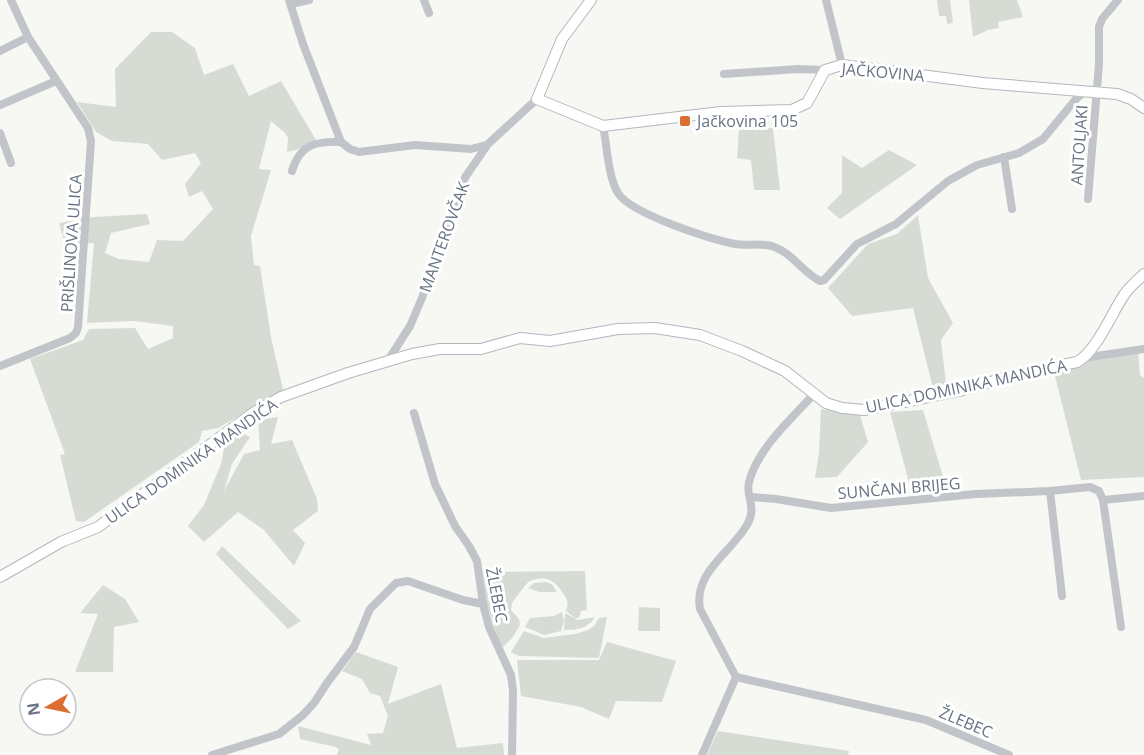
<svg xmlns="http://www.w3.org/2000/svg" width="1144" height="755" font-family="'Open Sans',sans-serif">
<style>
.green{fill:#d6dcd4}
.lines{fill:none;stroke-linecap:round;stroke-linejoin:round}
.secondary-casing{stroke:#b3b7bd;stroke-width:12}
.street{stroke:#c1c4c8;stroke-width:8}
.secondary{stroke:#fff;stroke-width:10}
.poi-dot{fill:#db6e30;stroke:#fff;stroke-width:2}
.labels{text-anchor:middle;dominant-baseline:central;stroke-width:6;stroke-linejoin:round;paint-order:stroke}
.street-label{font-size:16px;fill:#687484;stroke:#fff}
.poi-label{font-size:16px;fill:#687484;stroke:#fff;text-anchor:start}
</style>
<rect width="100%" height="100%" fill="#f7f7f4"/>
<g class="green">
<path d="M937 0H950L953 23 947 24 946 16H939Z"/>
<path d="M969 0H1017L1023 17 998 22 999 28 988 30 973 37Z"/>
<path d="M151 32H172L195 48 204 75 233 64 249 96 281 81 316 140 296 150 287 152 288 138 285 133 271 121 259 169 271 170 251 236 254 265 260 266 271 337 285 398 273 396 218 428 202 431 199 442 84 522 76 521 60 455 65 454 30 359 83 340 89 329 135 328 148 349 173 338V326L134 321 87 323 94 243 65 244 59 223 94 217 147 214 150 224 111 233 105 253 119 259 149 262 157 240 183 241 213 209 202 191 189 197 185 184 201 163 195 153 162 160 148 144 112 141 96 132 77 102 116 107 115 69Z"/>
<path d="M773 128 780 190H754L751 160 737 158 739 129Z"/>
<path d="M889 150 917 165 840 219 827 208 842 193V155L862 168Z"/>
<path d="M918 215 928 278 953 323 941 340 946 384 933 388 913 308 852 316 828 288 868 244 897 234Z"/>
<path d="M1138 352 1140 375 1144 378V477L1081 480 1054 372 1094 359Z"/>
<path d="M821 409 860 415 868 442 837 477 815 478 819 453Z"/>
<path d="M923 410 947 490 912 493 890 412Z"/>
<path d="M278 417 271 444 292 440 317 499 318 511 293 530 305 543 294 566 264 530 238 512 204 542 188 526 204 505 221 464 225 443 242 433 250 437 232 464 224 491 244 454 260 450 258 420Z"/>
<path d="M222 546 301 621 288 629 216 554Z"/>
<path d="M585 571 587 610 581 611 579 618H575L566 611C570 600 565 597 560 589 553 579 543 575 530 581 527 582 516 598 512 603L511 610 519 619 520 625 513 637 503 647 500 644 487 605 483 572Z"/>
<path d="M546 582 552 584 557 592H539L528 588 534 583Z"/>
<path d="M103 585 125 599 139 622 114 627 113 672H75L98 614 80 613Z"/>
<path d="M639 607 660 608V631H638Z"/>
<path d="M562 612 564 621 561 631 544 635 525 627 530 618 554 616Z"/>
<path d="M565 613 578 620 595 617C588 629 576 630 564 630Z"/>
<path d="M607 617 599 658 519 656 511 652 524 631 544 638 575 634 588 630 594 626 599 618Z"/>
<path d="M607 642 676 661 662 702 616 701 609 719 581 707 521 696 517 660H599Z"/>
<path d="M356 652 398 667 388 704 441 684 457 748 503 743 504 755H337L339 750 336 747 300 739 298 726 371 745 367 734 383 733 388 716 380 696 370 693 362 679 342 671Z"/>
<path d="M718 731 849 751 848 755H707Z"/>
</g>
<g class="lines">
<defs>
<g id="secondary">
<path d="M591 0 562 39 537 99 603 126 721 112 792 110 807 103 825 70 842 65 983 83 1117 94 1131 99 1144 108"/>
<path d="M0 577 61 542 98 527 253 413 281 397 348 373 412 354 440 349H481L520 338 550 341 618 329 655 328 700 335 742 351 785 371 826 403 842 408 864 410 963 390 1014 375 1077 362C1097 351 1111 314 1124 295 1129 287 1137 281 1144 274"/>
</g>
</defs>
<use href="#secondary" class="secondary-casing"/>
<g class="street">
<path d="M289 0 303 44 341 142 350 149 359 152 415 145 471 149 486 145"/>
<path d="M424 0 429 13"/>
<path d="M826 0 842 65"/>
<path d="M291 4 309 0"/>
<path d="M0 51 28 37"/>
<path d="M724 74 798 69 825 70"/>
<path d="M0 105 56 81"/>
<path d="M603 126C607 145 608 177 618 193 631 214 710 239 735 244 747 246 760 243 772 246 793 253 802 272 820 281L824 280 857 244 896 224 948 181 977 165 1019 153 1043 139 1076 99 1084 92"/>
<path d="M0 133 11 163"/>
<path d="M1004 157 1012 209"/>
<path d="M292 171C300 144 316 141 341 142"/>
<path d="M1088 199 1099 64V27L1102 19 1118 0"/>
<path d="M1083 358 1144 349"/>
<path d="M387 362 410 326 422 298 434 261 452 221 458 193 466 176 488 144 537 99"/>
<path d="M0 366 70 338 76 333 78 327 91 141 88 128 28 37 11 0"/>
<path d="M414 413 435 484 455 526 469 546 477 561 483 604 489 627 511 675 513 691 512 755"/>
<path d="M1050 491 1062 596"/>
<path d="M751 497 776 499 831 508 976 494 1050 491 1090 487 1099 491 1103 500 1144 496"/>
<path d="M1103 500 1121 627"/>
<path d="M736 677 926 720 1009 755"/>
<path d="M212 755 279 734 303 715 314 703 327 683 354 647 370 609 396 583 408 581 463 600 483 604"/>
<path d="M702 755 736 677 700 609C693 571 733 552 748 523 757 506 745 496 749 482 758 448 791 419 815 393"/>
</g>
<use href="#secondary" class="secondary"/>
</g>
<rect class="poi-dot" x="679" y="115" width="12" height="12" rx="3"/>
<g class="labels">
<g class="street-label">
<text transform="translate(883 72) rotate(5)">JAČKOVINA</text>
<text transform="translate(1079 145) rotate(-86)">ANTOLJAKI</text>
<text transform="translate(444 237) rotate(-70)">MANTEROVČAK</text>
<text transform="translate(71 243) rotate(-86)">PRIŠLINOVA ULICA</text>
<text transform="translate(966 386) rotate(-12)">ULICA DOMINIKA MANDIĆA</text>
<text transform="translate(191 461) rotate(-35)">ULICA DOMINIKA MANDIĆA</text>
<text transform="translate(899 488) rotate(-5)">SUNČANI BRIJEG</text>
<text transform="translate(497 595) rotate(79)">ŽLEBEC</text>
<text transform="translate(966 722) rotate(23)">ŽLEBEC</text>
</g>
<g class="poi-label">
<text x="697" y="121">Jačkovina 105</text>
</g>
</g>
<g transform="translate(48 707) rotate(261)"><circle r="28" fill="#ffffff" stroke="#c3c7ce" stroke-width="1.5"/>
<path d="M0-4.5L10 22L0 15L-10 22Z" fill="#db6e30"/>
<text y="-9" font-size="16" font-weight="bold" text-anchor="middle" fill="#687484">N</text>
</g>
</svg>
